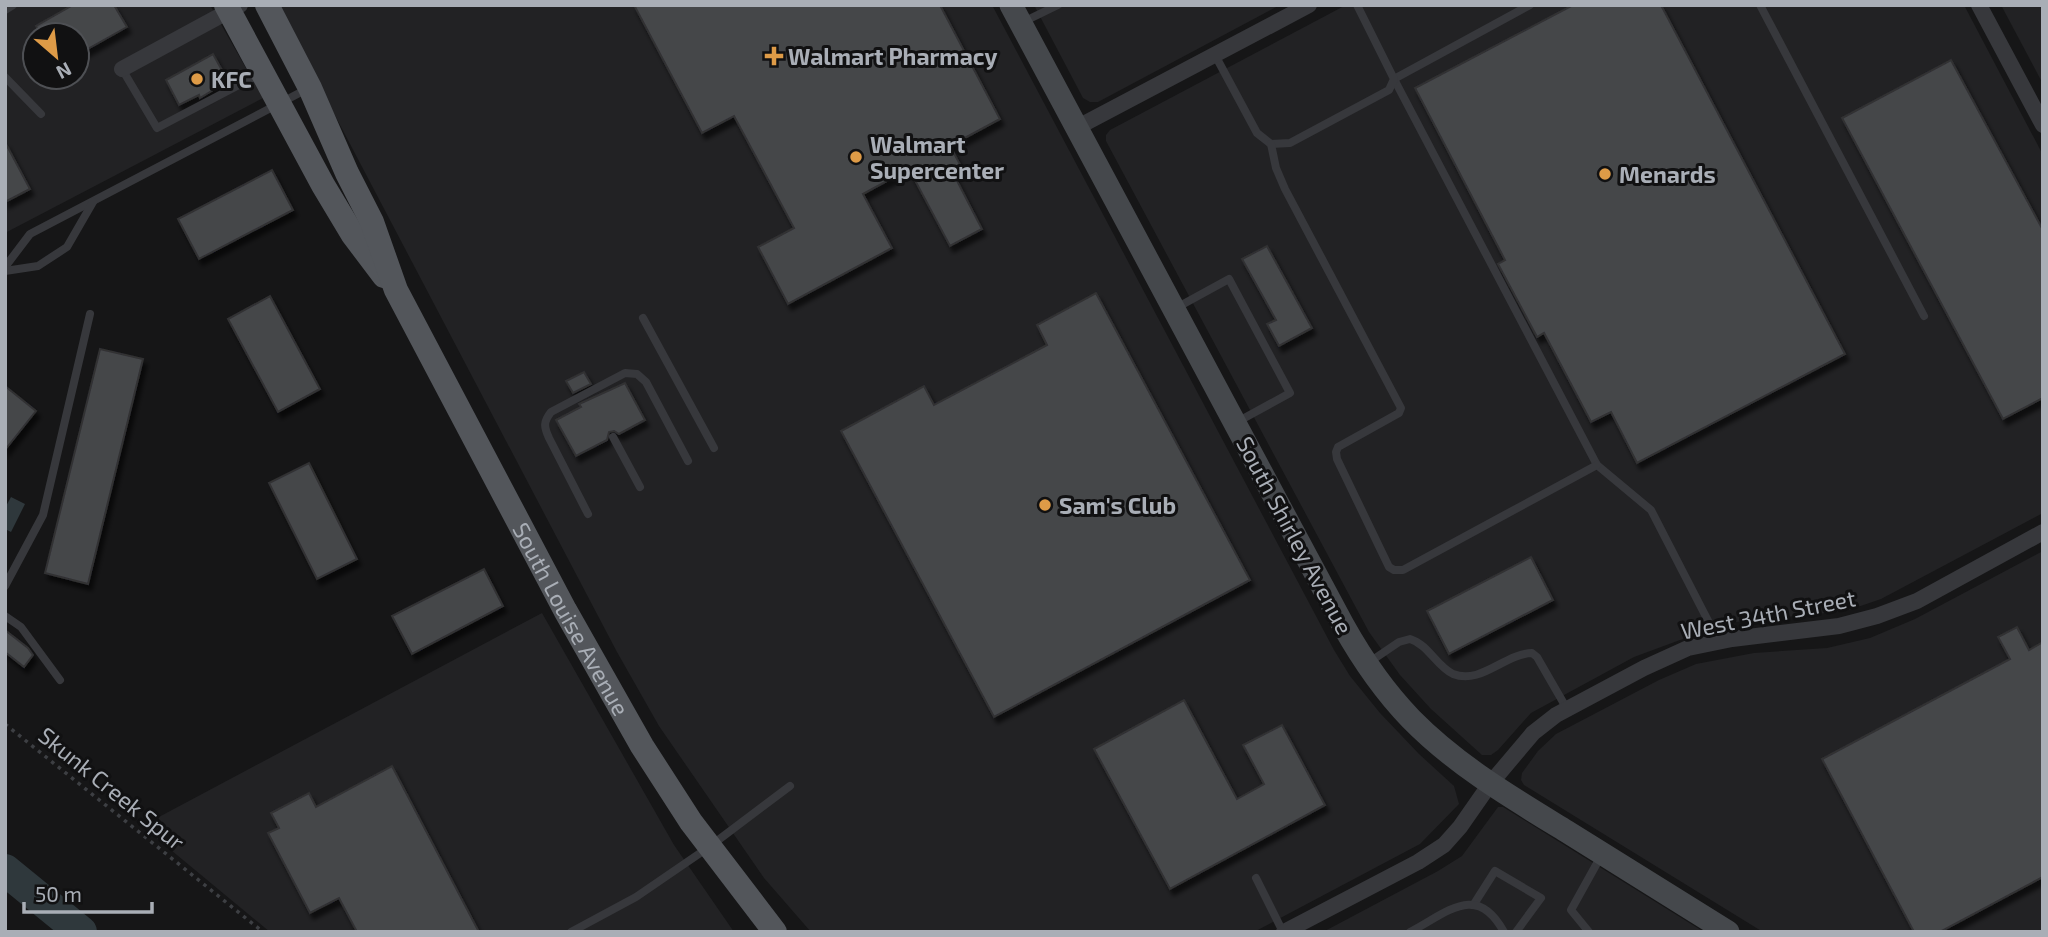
<svg xmlns="http://www.w3.org/2000/svg" width="2048" height="937" font-family="'Exo 2',sans-serif">
<style>
.built{fill:#222224;fill-rule:evenodd}
.water{fill:#2f383c}
.lines{fill:none;stroke-linecap:round;stroke-linejoin:round}
.river{stroke:#2f383c;stroke-width:32}
.building{fill:#45464a;stroke:#303033;stroke-width:2;filter:url(#shadow)}
.path{stroke:#3d3f43;stroke-width:3.5;stroke-dasharray:3.5 5;stroke-linecap:butt}
.lane{stroke:#37383c;stroke-width:8}
.street{stroke:#37383c;stroke-width:16}
.secondary{stroke:#45484c;stroke-width:23}
.primary{stroke:#53565b;stroke-width:24}
.poi-dot{fill:#de9b47;stroke:#111112;stroke-width:2.5}
.labels{text-anchor:middle;dominant-baseline:central;stroke-width:6;stroke-linejoin:round;paint-order:stroke}
.poi-label{font-size:23px;font-weight:bold;fill:#a9aeb6;stroke:#111112;text-anchor:start}
.street-label{font-size:23px;fill:#a9aeb6;stroke:#111112}
</style>
<defs>
<filter id="shadow"><feDropShadow dx="3.5" dy="6" stdDeviation="2" flood-color="#0009"/></filter>
</defs>
<rect width="100%" height="100%" fill="#161617"/>
<g class="built">
<path d="M5 5H210L263 98 5 233ZM35 35H77V77H35Z"/>
<path d="M277 5H992L1334 650 1350 676 1380 713 1419 754 1454 786 1459 804 1420 844 1254 932H811L764 878 659 726 617 652Z"/>
<path d="M1034 5H1280L1098 102H1090L1083 98Z"/>
<path d="M1346 5H1964L2043 155V513L1881 599 1846 611 1726 623 1634 657 1531 713 1498 750 1491 755H1482L1431 709 1400 675 1369 632 1106 141V135L1110 130Z"/>
<path d="M2001 5H2043V84Z"/>
<path d="M2043 551V932H1763L1524 785 1521 780 1522 773 1538 751 1556 734 1659 680 1696 664 1754 653 1827 648 1870 638 1915 619Z"/>
<path d="M542 613 674 845 734 932H270L142 826Z"/>
<path d="M1498 807H1503L1704 932H1323L1438 871 1462 856Z"/>
</g>
<path class="water" d="M11 497 25 504 11 532 5 529V508Z"/>
<g class="lines">
<path class="river" d="M5 870 81 932"/>
</g>
<g class="building">
<path d="M73 5H114L127 27 77 55V35H41L36 26Z"/>
<path d="M634 5H940L1000 119 950 146 962 168 953 173 982 229 950 246 909 169 863 194 892 248 788 304 758 247 794 228 734 116 702 133Z"/>
<path d="M1573 5H1661L1845 354 1637 463 1611 412 1591 422 1544 333 1537 337 1498 264 1505 260 1415 88Z"/>
<path d="M213 54 228 81 200 98 199 95 179 105 166 80Z"/>
<path d="M1951 60 2043 230V398L2003 419 1842 118Z"/>
<path d="M5 142 30 189 5 202Z"/>
<path d="M272 170 293 210 199 259 178 219Z"/>
<path d="M1267 246 1312 328 1279 346 1267 324 1276 320 1242 259Z"/>
<path d="M1096 293 1250 580 994 717 841 431 924 386 934 405 1047 345 1037 325Z"/>
<path d="M270 296 320 389 278 412 228 319Z"/>
<path d="M100 349 143 359 88 584 45 573Z"/>
<path d="M584 372 591 384 573 393 566 381Z"/>
<path d="M625 383 645 420 619 434 614 431 609 432 607 440 576 456 556 420 581 407 579 404Z"/>
<path d="M5 386 36 411 5 450Z"/>
<path d="M309 463 357 559 317 579 269 483Z"/>
<path d="M1531 557 1553 600 1449 654 1427 611Z"/>
<path d="M484 569 503 606 412 654 392 616Z"/>
<path d="M2017 627 2029 650 2043 642V877L1940 932H1914L1822 759 2010 659 1998 637Z"/>
<path d="M5 630 28 648 33 655 24 667 5 652Z"/>
<path d="M1184 700 1237 799 1264 784 1243 745 1282 725 1325 805 1170 889 1094 749Z"/>
<path d="M392 766 479 932H357L339 898 310 913 268 833 279 828 271 813 309 793 316 807Z"/>
</g>
<g class="lines">
<path class="path" d="M5 724 263 932"/>
<g class="lane">
<path d="M1530 5 1394 79 1597 465 1651 510 1719 642"/>
<path d="M1760 5 1924 316"/>
<path d="M5 10 13 5"/>
<path d="M1023 22 1058 5"/>
<path d="M1215 55 1257 133 1271 144 1290 143 1389 90 1394 79 1357 5"/>
<path d="M122 69 157 128 258 75"/>
<path d="M5 77 41 114"/>
<path d="M1271 144 1276 168 1285 189 1401 408 1399 413 1338 447 1336 452 1337 459 1389 567 1394 570H1403L1597 465"/>
<path d="M5 267 30 234 307 89"/>
<path d="M5 271 38 266 67 247 93 202"/>
<path d="M1176 308 1229 279 1290 393 1237 422"/>
<path d="M643 318 714 448"/>
<path d="M613 437 640 487"/>
<path d="M588 514 549 438C544 427 543 422 551 412L625 373 637 374 646 382 688 461"/>
<path d="M5 586 43 515 90 314"/>
<path d="M5 616 21 627 60 680"/>
<path d="M1368 663 1399 642 1410 639C1429 645 1436 666 1453 674 1481 685 1504 654 1532 653L1537 657 1567 709"/>
<path d="M1256 878 1283 932"/>
<path d="M1474 904 1495 871 1541 898 1516 932"/>
<path d="M571 932 636 897 709 847 790 786"/>
<path d="M1410 932C1448 912 1477 882 1504 932"/>
<path d="M1589 932 1571 910 1601 856"/>
</g>
<g class="street">
<path d="M1979 5 2043 125"/>
<path d="M122 69 240 5"/>
<path d="M1076 128 1309 5"/>
<path d="M1284 932 1418 862 1444 845 1460 827 1490 784 1533 733 1556 715 1644 668 1688 648 1732 639 1839 626 1877 616 1917 601 2043 532"/>
</g>
<path class="secondary" d="M1011 5 1343 625C1362 659 1384 691 1411 719 1456 765 1512 798 1566 831 1620 865 1674 898 1728 932"/>
<g class="primary">
<path d="M226 5 323 185 353 235 384 276"/>
<path id="s1" d="M267 5 310 88 347 173 372 222 396 290 565 610 642 746 691 822 775 932"/>
</g>
</g>
<g class="poi-dot">
<path d="M770.5 45.5h7v7h7v7h-7v7h-7v-7h-7v-7h7z"/>
<circle cx="197" cy="79" r="7"/>
<circle cx="856" cy="157" r="7"/>
<circle cx="1605" cy="174" r="7"/>
<circle cx="1045" cy="505" r="7"/>
</g>
<g class="labels">
<g class="poi-label">
<text x="788" y="56">Walmart Pharmacy</text>
<text x="211" y="79">KFC</text>
<text x="870" y="144">Walmart<tspan x="870" dy="26">Supercenter</tspan></text>
<text x="1619" y="174">Menards</text>
<text x="1059" y="505">Sam's Club</text>
</g>
<g class="street-label">
<text transform="translate(1295 535) rotate(62)">South Shirley Avenue</text>
<text transform="translate(1768 614) rotate(-11)">West 34th Street</text>
<text stroke="none"><textPath href="#s1" startOffset="686">South Louise Avenue</textPath></text>
<text transform="translate(112 788) rotate(39)">Skunk Creek Spur</text>
</g>
</g>
<rect width="2048" height="937" fill="none" stroke="#a9aeb6" stroke-width="14"/>
<g transform="translate(56 56) rotate(152)"><circle r="33" fill="#111112" stroke="#4e5054" stroke-width="2"/>
<path d="M0-5L12 26L0 18L-12 26Z" fill="#de9b47"/>
<text y="-10" font-size="19" font-weight="bold" text-anchor="middle" fill="#a9aeb6">N</text>
</g>
<path d="M24 902v10h128v-10" fill="none" stroke="#a9aeb6" stroke-width="3.5"/>
<text x="35" y="902" font-size="21" fill="#a9aeb6" stroke="#111112" stroke-width="5" paint-order="stroke">50 m</text>
</svg>
